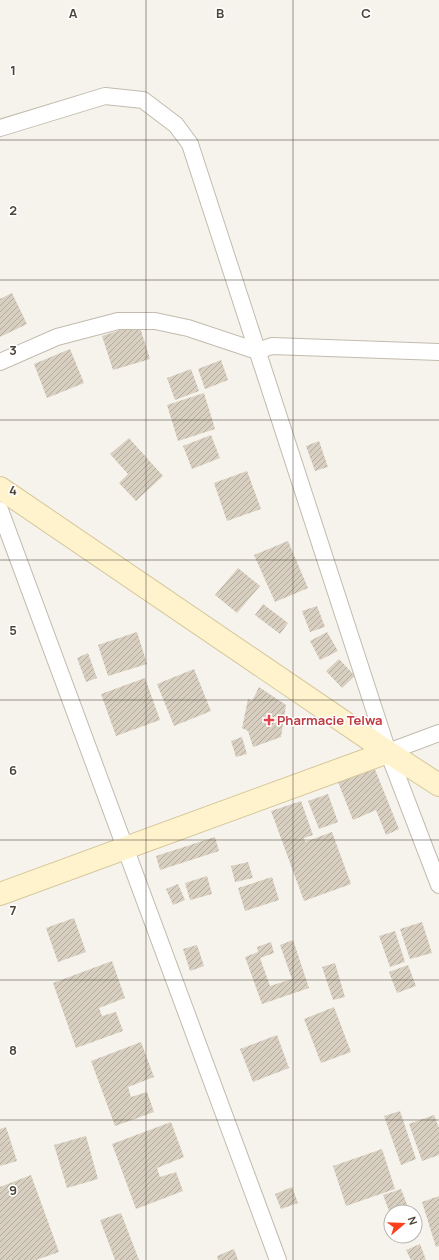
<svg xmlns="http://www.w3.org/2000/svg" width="439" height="1260" font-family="Manrope,sans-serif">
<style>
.building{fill:url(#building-hatch)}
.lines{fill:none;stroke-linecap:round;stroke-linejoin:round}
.street-casing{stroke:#c2bbae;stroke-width:18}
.secondary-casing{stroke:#d6c79b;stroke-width:24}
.street{stroke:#fff;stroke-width:16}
.secondary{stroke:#fff3cd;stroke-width:22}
.grid{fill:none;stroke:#4b4439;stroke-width:1;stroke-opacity:0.55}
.health-dot{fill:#e0444e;stroke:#fff;stroke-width:1.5}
.labels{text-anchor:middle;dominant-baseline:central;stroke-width:3;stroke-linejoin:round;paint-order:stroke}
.health-label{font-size:13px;font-weight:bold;fill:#be3a42;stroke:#fff;text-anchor:start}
.grid-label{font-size:13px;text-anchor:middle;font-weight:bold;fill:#4b4439;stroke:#fff;stroke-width:3;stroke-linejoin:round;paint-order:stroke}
</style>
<defs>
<pattern id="building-hatch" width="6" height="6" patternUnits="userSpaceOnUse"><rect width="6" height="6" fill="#d8cfc1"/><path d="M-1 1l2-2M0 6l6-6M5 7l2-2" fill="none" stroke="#b1aa9e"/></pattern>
</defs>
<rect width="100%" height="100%" fill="#f6f3ec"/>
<g class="building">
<path d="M12 293 27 324 0 337V299Z"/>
<path d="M139 324 150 359 113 370 102 336Z"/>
<path d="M70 349 84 383 47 398 34 364Z"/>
<path d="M221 360 228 380 205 389 198 369Z"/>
<path d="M191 369 199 391 175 400 167 378Z"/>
<path d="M204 393 215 429 178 441 167 405Z"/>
<path d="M211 435 220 458 192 469 183 446Z"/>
<path d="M129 438 163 476 136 501 119 483 128 474 110 454Z"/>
<path d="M319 441 328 467 315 471 306 446Z"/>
<path d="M247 471 261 509 227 521 214 483Z"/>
<path d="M288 541 308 588 275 602 254 555Z"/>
<path d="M238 568 260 586 237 613 215 595Z"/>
<path d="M263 604 288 623 280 634 255 615Z"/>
<path d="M317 606 325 627 310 632 302 611Z"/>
<path d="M137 632 147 664 108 676 98 645Z"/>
<path d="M327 632 338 651 320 660 310 641Z"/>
<path d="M88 653 97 678 86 682 77 658Z"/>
<path d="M339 659 355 676 342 688 326 671Z"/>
<path d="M194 669 211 711 174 726 157 684Z"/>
<path d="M145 678 160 720 116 736 101 694Z"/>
<path d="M259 687 286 705 281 737 253 747 248 731 242 728 248 699 252 701Z"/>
<path d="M242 737 247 754 236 757 231 741Z"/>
<path d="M374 767 399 829 386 835 376 810 353 820 338 782Z"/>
<path d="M328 794 338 822 319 829 308 801Z"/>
<path d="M301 801 313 835 304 838 305 842 332 832 351 884 304 901 271 811Z"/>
<path d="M215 837 219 851 160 870 156 856Z"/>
<path d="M248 862 253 878 235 882 231 866Z"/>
<path d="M207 876 212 894 190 900 185 883Z"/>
<path d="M272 877 279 900 245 911 238 888Z"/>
<path d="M178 884 185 900 173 905 166 889Z"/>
<path d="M74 918 86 952 58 962 46 928Z"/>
<path d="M422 922 432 953 410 959 400 929Z"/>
<path d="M395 931 405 962 390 967 379 936Z"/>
<path d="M293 940 309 988 262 1004 245 957 258 952 257 947 271 942 274 953 260 958 270 986 292 979 280 945Z"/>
<path d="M197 945 204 966 190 971 183 949Z"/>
<path d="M112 961 125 998 99 1008 102 1016 116 1012 123 1031 76 1048 53 983Z"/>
<path d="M335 963 345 997 333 1000 322 967Z"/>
<path d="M408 965 416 986 397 993 389 972Z"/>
<path d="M334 1007 351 1052 321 1063 304 1019Z"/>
<path d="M277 1035 289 1068 253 1082 240 1049Z"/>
<path d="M141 1042 154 1077 128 1087 131 1097 147 1092 154 1112 115 1126 91 1061Z"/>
<path d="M400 1111 416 1159 401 1165 384 1116Z"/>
<path d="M434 1115 439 1128V1155L422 1161 409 1124Z"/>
<path d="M171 1122 184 1157 157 1168 160 1177 176 1172 183 1191 136 1209 112 1144Z"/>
<path d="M6 1127 17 1161 0 1166V1129Z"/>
<path d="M86 1136 98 1179 67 1188 54 1145Z"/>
<path d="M382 1149 395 1189 346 1206 333 1166Z"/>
<path d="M31 1175 59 1252 36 1260H0V1187Z"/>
<path d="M292 1187 298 1203 281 1209 275 1194Z"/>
<path d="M401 1189 410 1212H391V1216L383 1195Z"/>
<path d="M439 1196V1246L436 1247 422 1202Z"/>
<path d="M121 1213 139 1260H115L100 1220Z"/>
<path d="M420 1244 426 1260H411L406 1250Z"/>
<path d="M234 1249 238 1260H218L217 1256Z"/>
</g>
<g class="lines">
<defs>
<g id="street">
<path d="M0 128 105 96 143 100 176 125 190 144 388 752 439 885"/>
<path d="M0 362 57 337 118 321H155L188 328 257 351 272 346 439 352"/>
<path d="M0 510 278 1260"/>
<path d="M388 752 439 733"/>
</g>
<g id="secondary">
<path d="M0 488 388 752 439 785"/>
<path d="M0 894 388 752"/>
</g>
</defs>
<use href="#street" class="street-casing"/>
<use href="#secondary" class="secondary-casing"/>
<use href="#street" class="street"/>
<use href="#secondary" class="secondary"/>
</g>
<path class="grid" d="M146 0V1260M293 0V1260M0 140H439M0 280H439M0 420H439M0 560H439M0 700H439M0 840H439M0 980H439M0 1120H439"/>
<path class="health-dot" d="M267 714h4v4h4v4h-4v4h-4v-4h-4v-4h4z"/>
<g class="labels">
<g class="health-label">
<text x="277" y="720">Pharmacie Telwa</text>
</g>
</g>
<g class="grid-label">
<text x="73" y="18">A</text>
<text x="220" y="18">B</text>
<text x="366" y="18">C</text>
<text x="13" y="75">1</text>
<text x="13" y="215">2</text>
<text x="13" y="355">3</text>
<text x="13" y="495">4</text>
<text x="13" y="635">5</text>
<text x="13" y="775">6</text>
<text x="13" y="915">7</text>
<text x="13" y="1055">8</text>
<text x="13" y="1195">9</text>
</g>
<g transform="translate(403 1224) rotate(71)"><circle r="19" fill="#ffffff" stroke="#b7b4b0"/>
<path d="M0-3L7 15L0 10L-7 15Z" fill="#fc3f1d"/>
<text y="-6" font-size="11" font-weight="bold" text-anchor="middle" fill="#4b4439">N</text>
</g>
</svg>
